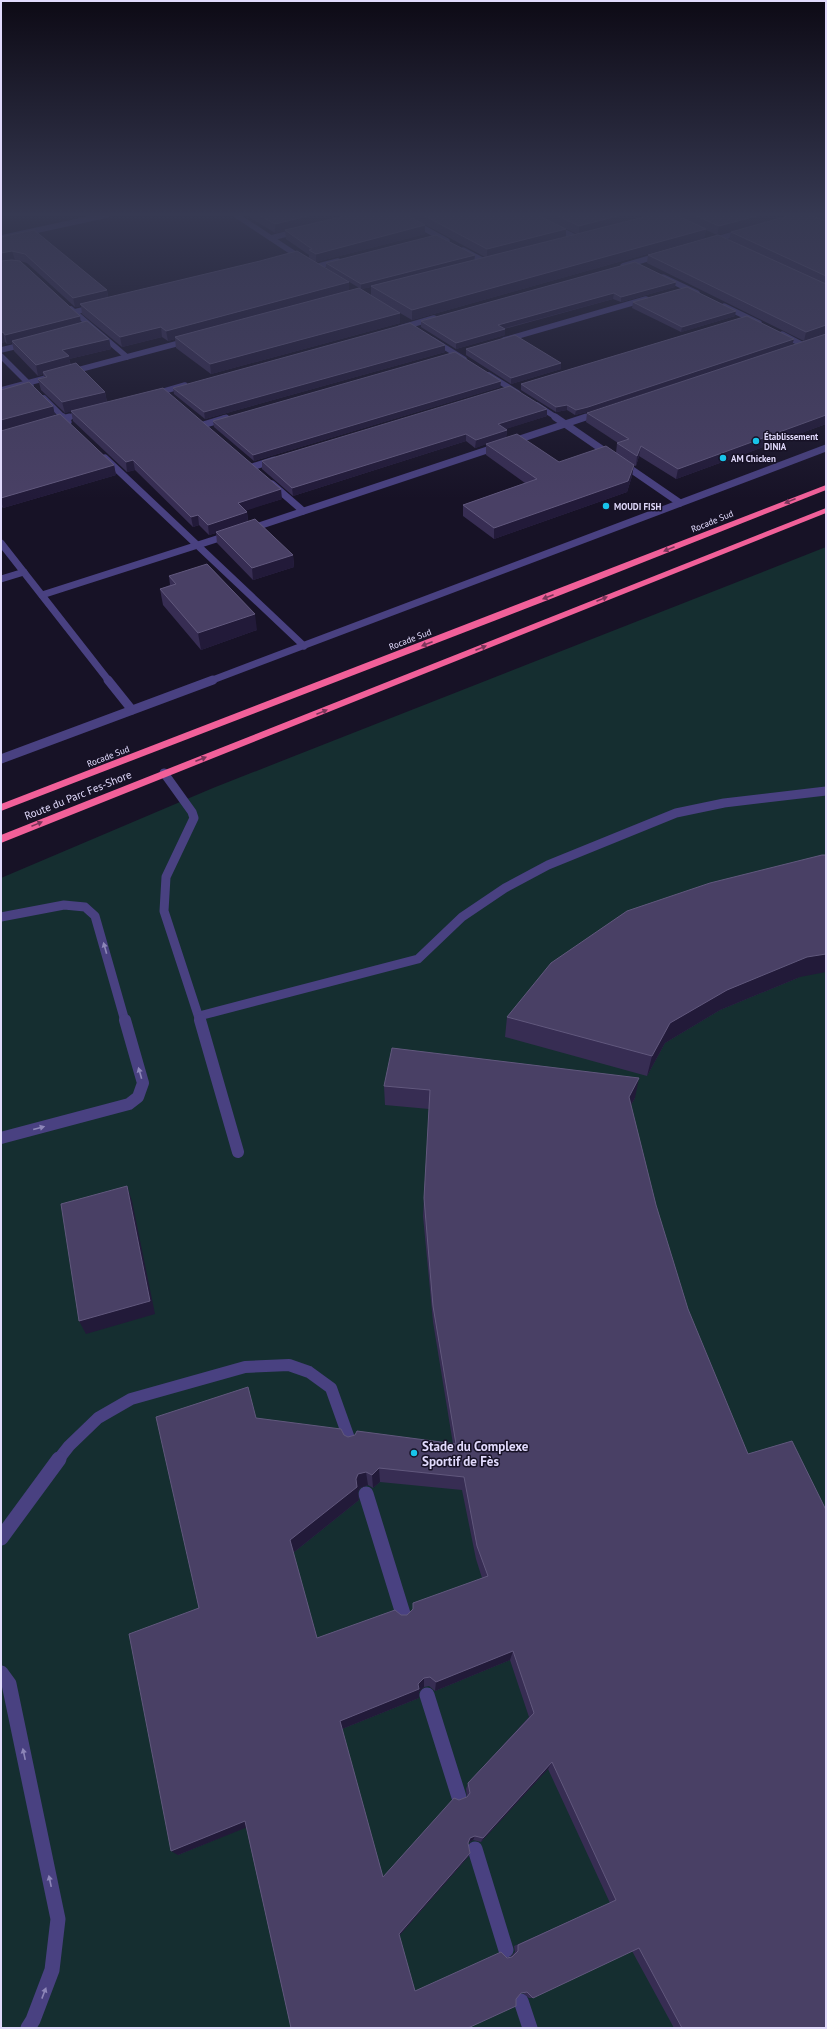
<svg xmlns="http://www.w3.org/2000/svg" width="827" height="2029" font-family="'PT Sans',sans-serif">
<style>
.green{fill:#152e30}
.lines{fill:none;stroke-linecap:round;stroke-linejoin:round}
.minor-far4{stroke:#494181;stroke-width:5.5}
.minor-far3{stroke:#494181;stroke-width:7}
.minor-far2{stroke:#494181;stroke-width:9}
.minor-far1{stroke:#494181;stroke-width:12}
.minor{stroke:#494181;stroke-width:15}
.highway{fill:#f16099;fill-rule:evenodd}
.wall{fill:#372d53;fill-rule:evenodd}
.shaded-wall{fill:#221a39}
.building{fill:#494065;stroke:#61587d;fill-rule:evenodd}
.oneway{fill:#79355a}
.oneway2{fill:#8d86b8}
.poi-dot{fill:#18c4ea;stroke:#171226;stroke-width:1.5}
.labels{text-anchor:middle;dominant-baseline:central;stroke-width:3;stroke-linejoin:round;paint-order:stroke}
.far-poi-label{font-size:9px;font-weight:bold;fill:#e1dafc;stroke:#171226;text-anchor:start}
.far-street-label{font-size:9px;fill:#e1dafc;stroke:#171226}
.street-label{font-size:11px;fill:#e1dafc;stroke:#171226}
.near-poi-label{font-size:13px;font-weight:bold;fill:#e1dafc;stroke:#171226;text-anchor:start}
</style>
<rect width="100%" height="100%" fill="#171226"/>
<path class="green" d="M826 547V2028H1V878L213 788Z"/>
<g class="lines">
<g class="minor-far4">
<path d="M236 215 304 260"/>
<path d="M400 215 447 241"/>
<path d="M529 215 579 239"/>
<path d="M1 238 107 215"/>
<path d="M271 238 298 231"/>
<path d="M710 241 742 232"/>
<path d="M463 250 486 262"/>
<path d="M623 266 660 255"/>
<path d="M315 267 338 261"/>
<path d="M663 277 697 293"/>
<path d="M724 306 759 323"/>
<path d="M71 309 127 357"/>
<path d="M74 312 95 307"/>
<path d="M400 328 434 318"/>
<path d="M782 334 803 345"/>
<path d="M433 340 464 359"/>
<path d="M504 340 646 299"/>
<path d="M1 350 26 344"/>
<path d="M1 356 31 386"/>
<path d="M70 372 187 341"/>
<path d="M489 375 518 393"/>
<path d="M1 390 50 377"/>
<path d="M154 394 185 385"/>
<path d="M44 398 64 418"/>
<path d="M537 405 557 418"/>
<path d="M65 418 85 413"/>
<path d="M224 418H226"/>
<path d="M583 418 599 413"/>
</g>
<g class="minor-far3">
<path d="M63 417 68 422"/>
<path d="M555 417 680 503"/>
<path d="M52 422 69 417"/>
<path d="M203 425 226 418"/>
<path d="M105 458 304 646"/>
<path d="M252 467 274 460"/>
<path d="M272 484 303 511"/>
<path d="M250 529 586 417"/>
<path d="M1 543 109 681"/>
<path d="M1 579 24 572"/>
<path d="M42 595 229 535"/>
<path d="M210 681 826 448"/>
</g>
<g class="minor-far2">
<path d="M108 680 132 710"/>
<path d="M1 759 213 680"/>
<path d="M164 773 192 812 194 818 166 877 164 911 200 1021"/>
<path d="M1 917 64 905 85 907 95 916 125 1021"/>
<path d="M199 1016 418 959 462 917 505 888 548 865 676 813 724 803 826 791"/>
</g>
<g class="minor-far1">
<path d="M200 1020 238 1152"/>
<path d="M1 1138 129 1104 138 1097 143 1083 125 1020"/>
<path d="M58 1460 69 1446 98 1418 131 1399 245 1367 289 1365 309 1372 331 1388 351 1444"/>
</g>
<g class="minor">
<path d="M366 1494 404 1617"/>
<path d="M1 1538 59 1459"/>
<path d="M1 1673 9 1684 58 1919 52 1970 33 2020 28 2028"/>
<path d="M427 1695 459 1797"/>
<path d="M475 1849 506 1950"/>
<path d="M521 2001 530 2028"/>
</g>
<g class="highway">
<path d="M826 485V490L548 600 1 811V804Z"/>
<path d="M826 508V513L1 843V835Z"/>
</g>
</g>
<g class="wall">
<path d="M246 215H348L275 233Z"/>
<path d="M407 215H788L717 235 706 230 704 238 412 320 400 313V323L211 374 176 348 175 339 168 341 162 337 122 347 82 314 81 306 75 307 27 263 20 261 81 323 109 339 111 349 69 359 71 365 105 392 107 402 282 499 246 510 247 512 248 521 293 555 294 567 253 580 217 543 216 533 209 535 199 525 193 527 135 470 127 472 73 421 71 411 65 413 41 390 38 379 44 377 43 374 38 376 14 351 12 343 7 344 5 342 1 343V237L107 290 108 297 349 282V291L371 296V287L361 289 326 268V263L475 255 474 260 485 257ZM539 216 575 233 578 234 566 237Z"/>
<path d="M812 215H826V424L676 479 639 456 636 466 634 465 632 476 627 492 494 539 463 516V505L525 483 486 455V444L475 448 466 441 293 496 262 469V461L547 409V416L505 429 507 430 506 438 559 462 616 453 617 443H618L586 422 587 413 826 334 804 341 647 263 648 255 729 240 731 232 819 218Z"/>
<path d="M285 230 425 234 316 262 309 258V255L286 239Z"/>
<path d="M635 262 675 287 621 302 613 299 504 329 505 335 456 349 421 327V321Z"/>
<path d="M633 302 735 316 681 332 632 308Z"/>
<path d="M794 339 792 345 587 412 575 415 567 410 556 412 521 390V384Z"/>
<path d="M445 345V352L205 419 174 394 173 388Z"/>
<path d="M466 349 561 369 511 384 466 355Z"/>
<path d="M501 381 500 387 254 461 214 427 213 421Z"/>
<path d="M1 390 53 406 55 416 114 465 116 475 3 508 1 505Z"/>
<path d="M169 576 257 630 201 650 163 605 160 589 170 585Z"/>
<path d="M800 977 720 1010 665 1043 647 1076 505 1037 507 1017Z"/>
<path d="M384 1086 635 1098 631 1105 826 2028H674L632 1951 533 1998H529L523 1993 291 2028 246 1827 178 1855 199 1608 344 1435 348 1437 453 1444 433 1322 423 1216 424 1198 429 1109 385 1105ZM380 1482 462 1490 476 1559 482 1578 407 1615H401L317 1638 293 1553 359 1500 358 1492 360 1488 368 1485 373 1488ZM510 1660 529 1717 468 1783 466 1789 467 1797 459 1800 383 1877 342 1729 419 1698V1692L424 1687 429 1686 435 1691ZM548 1769 610 1903 514 1946 515 1952 510 1957 507 1958 415 1991 399 1936 468 1857 470 1853 468 1843 473 1840 481 1842Z"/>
</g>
<g class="shaded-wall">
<path d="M312 215H348L275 233V224Z"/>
<path d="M621 215H653L579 234V226Z"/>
<path d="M760 215H788L717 235 719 226Z"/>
<path d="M425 225V234L316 262V254Z"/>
<path d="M566 229V237L487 257V249Z"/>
<path d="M706 229 704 238 412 320V310Z"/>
<path d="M12 251 15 260 1 263V253Z"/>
<path d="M475 255 474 261 371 286V287L361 289V284Z"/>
<path d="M349 282V292L175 337V339L168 341 166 331Z"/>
<path d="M676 282 675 287 621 302V297Z"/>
<path d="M107 290 108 299 80 304 81 306 75 307 73 298Z"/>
<path d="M614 293 613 299 498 330V325Z"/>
<path d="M736 311 735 316 681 332 682 327Z"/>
<path d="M400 313V323L211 374 210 364Z"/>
<path d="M80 316 81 325 12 341V343L7 344 5 335Z"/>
<path d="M826 325V330L825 334 804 341 806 332Z"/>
<path d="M161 327 162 337 122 347 120 337Z"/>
<path d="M505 329V335L456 349V343Z"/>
<path d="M3 332 5 342 1 343V333Z"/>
<path d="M109 339 111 349 69 359 71 367 43 372V374L38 376 36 365 62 350Z"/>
<path d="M794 339 792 345 587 412 575 415 576 410Z"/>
<path d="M445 345V352L205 419 204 412Z"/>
<path d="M561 363V369L511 384V378Z"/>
<path d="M501 381 500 387 254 461 253 455Z"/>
<path d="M105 392 107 402 65 413 62 402Z"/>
<path d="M567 405V410L556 412V407Z"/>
<path d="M53 406 55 416 1 431V420Z"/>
<path d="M547 409V416L497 432 498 424Z"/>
<path d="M826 415V424L676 479 678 469Z"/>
<path d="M507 430 506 438 475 448 476 440Z"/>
<path d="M466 434V441L293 496 292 488Z"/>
<path d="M641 446 639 456 636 466 637 456Z"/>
<path d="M133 460 135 470 127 472 126 462Z"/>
<path d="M114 465 116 475 3 508 1 500V498Z"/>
<path d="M634 465 632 476 627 492 494 539V528Z"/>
<path d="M281 489 282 499 239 513 238 503Z"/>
<path d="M247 512 248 522 216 532V533L209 535 208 525Z"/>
<path d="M198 515 199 525 193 527 191 517Z"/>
<path d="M293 555 294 567 253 580 252 568Z"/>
<path d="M255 614 257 630 201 650 198 633Z"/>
<path d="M826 954V972L800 977 720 1010 665 1043 647 1076 652 1056 670 1023 727 990 807 957Z"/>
<path d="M639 1078 635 1098 624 1116 629 1097Z"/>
<path d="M127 1186 132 1201 155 1314 86 1334 79 1321Z"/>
<path d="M379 1468 380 1482 373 1488 372 1475Z"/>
<path d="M366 1472 368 1485 360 1488 358 1492 359 1500 293 1553 290 1540 356 1479 358 1474Z"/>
<path d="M513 1651 510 1660 435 1691 436 1682Z"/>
<path d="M424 1678V1687L419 1692V1698L342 1729 340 1721 418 1684Z"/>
<path d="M552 1762 548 1769 481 1842 483 1838Z"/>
<path d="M245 1821 250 1826 178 1855 171 1851Z"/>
<path d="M475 1836 473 1840 468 1843 466 1847 470 1838Z"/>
<path d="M470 1853 468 1857 399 1936V1934Z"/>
</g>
<g class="building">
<path d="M259 215H312L275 224Z"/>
<path d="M349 215H407L425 225 316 254 309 250 312 249 285 230Z"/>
<path d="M423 215H537L566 229 487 249Z"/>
<path d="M556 215H621L579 226Z"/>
<path d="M652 215H676L706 229 412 310 371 286Z"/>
<path d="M694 215H760L719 226Z"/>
<path d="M791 215H810L826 221V276L731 232Z"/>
<path d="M34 230 107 290 73 298 25 254 12 251 1 253V237Z"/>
<path d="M436 235 475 255 361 284 326 263Z"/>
<path d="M718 235 826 284V325L806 332 648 255Z"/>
<path d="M297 251 349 282 166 331 161 327 120 337 80 304 260 261Z"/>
<path d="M12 260 20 261 80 316 5 335 3 332 1 333V261Z"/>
<path d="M635 262 676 282 621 297 614 293 498 325 505 329 456 343 421 321Z"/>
<path d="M687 287 736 311 682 327 633 302Z"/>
<path d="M359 288 400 313 210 364 175 337Z"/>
<path d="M747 316 794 339 588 407 576 410 567 405 556 407 521 384Z"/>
<path d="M87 321 109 339 62 350 69 356 36 365 12 341Z"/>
<path d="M410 323 445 345 204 412 173 388Z"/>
<path d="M826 334V415L678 469 641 446 637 456 617 443 629 439 587 413Z"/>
<path d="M515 335 561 363 511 378 466 349Z"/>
<path d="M455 352 501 381 253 455 213 421Z"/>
<path d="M76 363 105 392 62 402 38 379 47 377 43 372Z"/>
<path d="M29 382 53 406 1 420V390Z"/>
<path d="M510 386 547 409 498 424 507 430 476 440 466 434 292 488 262 461Z"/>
<path d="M163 388 281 489 238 503 247 512 208 525 198 515 191 517 133 460 126 462 71 411Z"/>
<path d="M60 414 114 465 1 498V431Z"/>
<path d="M517 434 559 462 606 446 634 465 628 481 494 528 463 505 537 479 486 444Z"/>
<path d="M255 519 293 555 252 568 216 532Z"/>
<path d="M207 564 255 614 198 633 160 589 176 584 169 576Z"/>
<path d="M822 855H826V954L807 957 727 990 670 1023 652 1056 507 1017 551 963 627 911 710 883Z"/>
<path d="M392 1048 639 1078 629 1097 656 1205 688 1309 748 1454 792 1441 826 1510V2028H682L639 1948 533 1998 527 1992 521 1993 516 1999V2006L468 2028H291L245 1821 171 1851 129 1634 199 1608 156 1417 248 1387 256 1418 341 1429 344 1435 348 1437 355 1435 357 1431 456 1444 433 1306 424 1198 430 1090 384 1086ZM379 1468 464 1477 477 1546 488 1576 413 1603V1609L407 1615H401L395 1610 317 1638 290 1540 357 1487 356 1479 358 1474 366 1472 372 1475ZM513 1651 534 1713 468 1783 470 1793 467 1797 459 1800 454 1798 383 1877 340 1721 419 1689 418 1684 424 1678 430 1677 436 1682ZM552 1762 616 1900 518 1945V1951L512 1957 507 1958 501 1952 415 1991 399 1934 470 1853 468 1843 470 1838 475 1836 483 1838Z"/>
<path d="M127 1186 150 1301 79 1321 61 1204Z"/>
</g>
<defs><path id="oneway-solid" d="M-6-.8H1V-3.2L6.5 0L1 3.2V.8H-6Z"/></defs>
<g class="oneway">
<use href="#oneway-solid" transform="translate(790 501) rotate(158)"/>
<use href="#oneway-solid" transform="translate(669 549) rotate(158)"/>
<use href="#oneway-solid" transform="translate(548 597) rotate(159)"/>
<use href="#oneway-solid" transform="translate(602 599) rotate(-22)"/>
<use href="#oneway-solid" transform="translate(427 644) rotate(159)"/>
<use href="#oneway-solid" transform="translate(481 648) rotate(-22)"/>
<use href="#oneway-solid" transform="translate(322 712) rotate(-22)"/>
<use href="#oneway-solid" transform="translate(201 759) rotate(-21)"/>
<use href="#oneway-solid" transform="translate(37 824) rotate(-22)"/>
</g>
<g class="oneway2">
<use href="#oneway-solid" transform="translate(105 948) rotate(-106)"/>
<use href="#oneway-solid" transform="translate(140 1073) rotate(-106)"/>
<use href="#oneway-solid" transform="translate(39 1128) rotate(-15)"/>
<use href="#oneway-solid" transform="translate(24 1754) rotate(-102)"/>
<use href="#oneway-solid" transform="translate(50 1881) rotate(-102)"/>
<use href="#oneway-solid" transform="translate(44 1993) rotate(-69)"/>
</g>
<linearGradient id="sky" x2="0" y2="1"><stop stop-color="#0d0a15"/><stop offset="0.43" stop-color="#363952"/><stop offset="1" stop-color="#363952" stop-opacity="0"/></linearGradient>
<rect width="827" height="499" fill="url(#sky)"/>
<g class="poi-dot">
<circle cx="756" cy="441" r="4"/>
<circle cx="723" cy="458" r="4"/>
<circle cx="606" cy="506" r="4"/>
<circle cx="414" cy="1453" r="4"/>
</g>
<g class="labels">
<g class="far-poi-label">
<text x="764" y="436">Établissement<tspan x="764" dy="10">DINIA</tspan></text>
<text x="731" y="458">AM Chicken</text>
<text x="614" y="506">MOUDI FISH</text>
</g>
<g class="far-street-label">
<text transform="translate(712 521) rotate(-22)">Rocade Sud</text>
<text transform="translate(410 639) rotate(-21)">Rocade Sud</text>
<text transform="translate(108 756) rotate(-21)">Rocade Sud</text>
</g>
<g class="street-label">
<text transform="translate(78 795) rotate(-22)">Route du Parc Fes-Shore</text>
</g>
<g class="near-poi-label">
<text x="422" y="1446">Stade du Complexe<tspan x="422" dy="15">Sportif de Fès</tspan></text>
</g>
</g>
<rect width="827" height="2029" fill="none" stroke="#e1dafc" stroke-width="4"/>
</svg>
